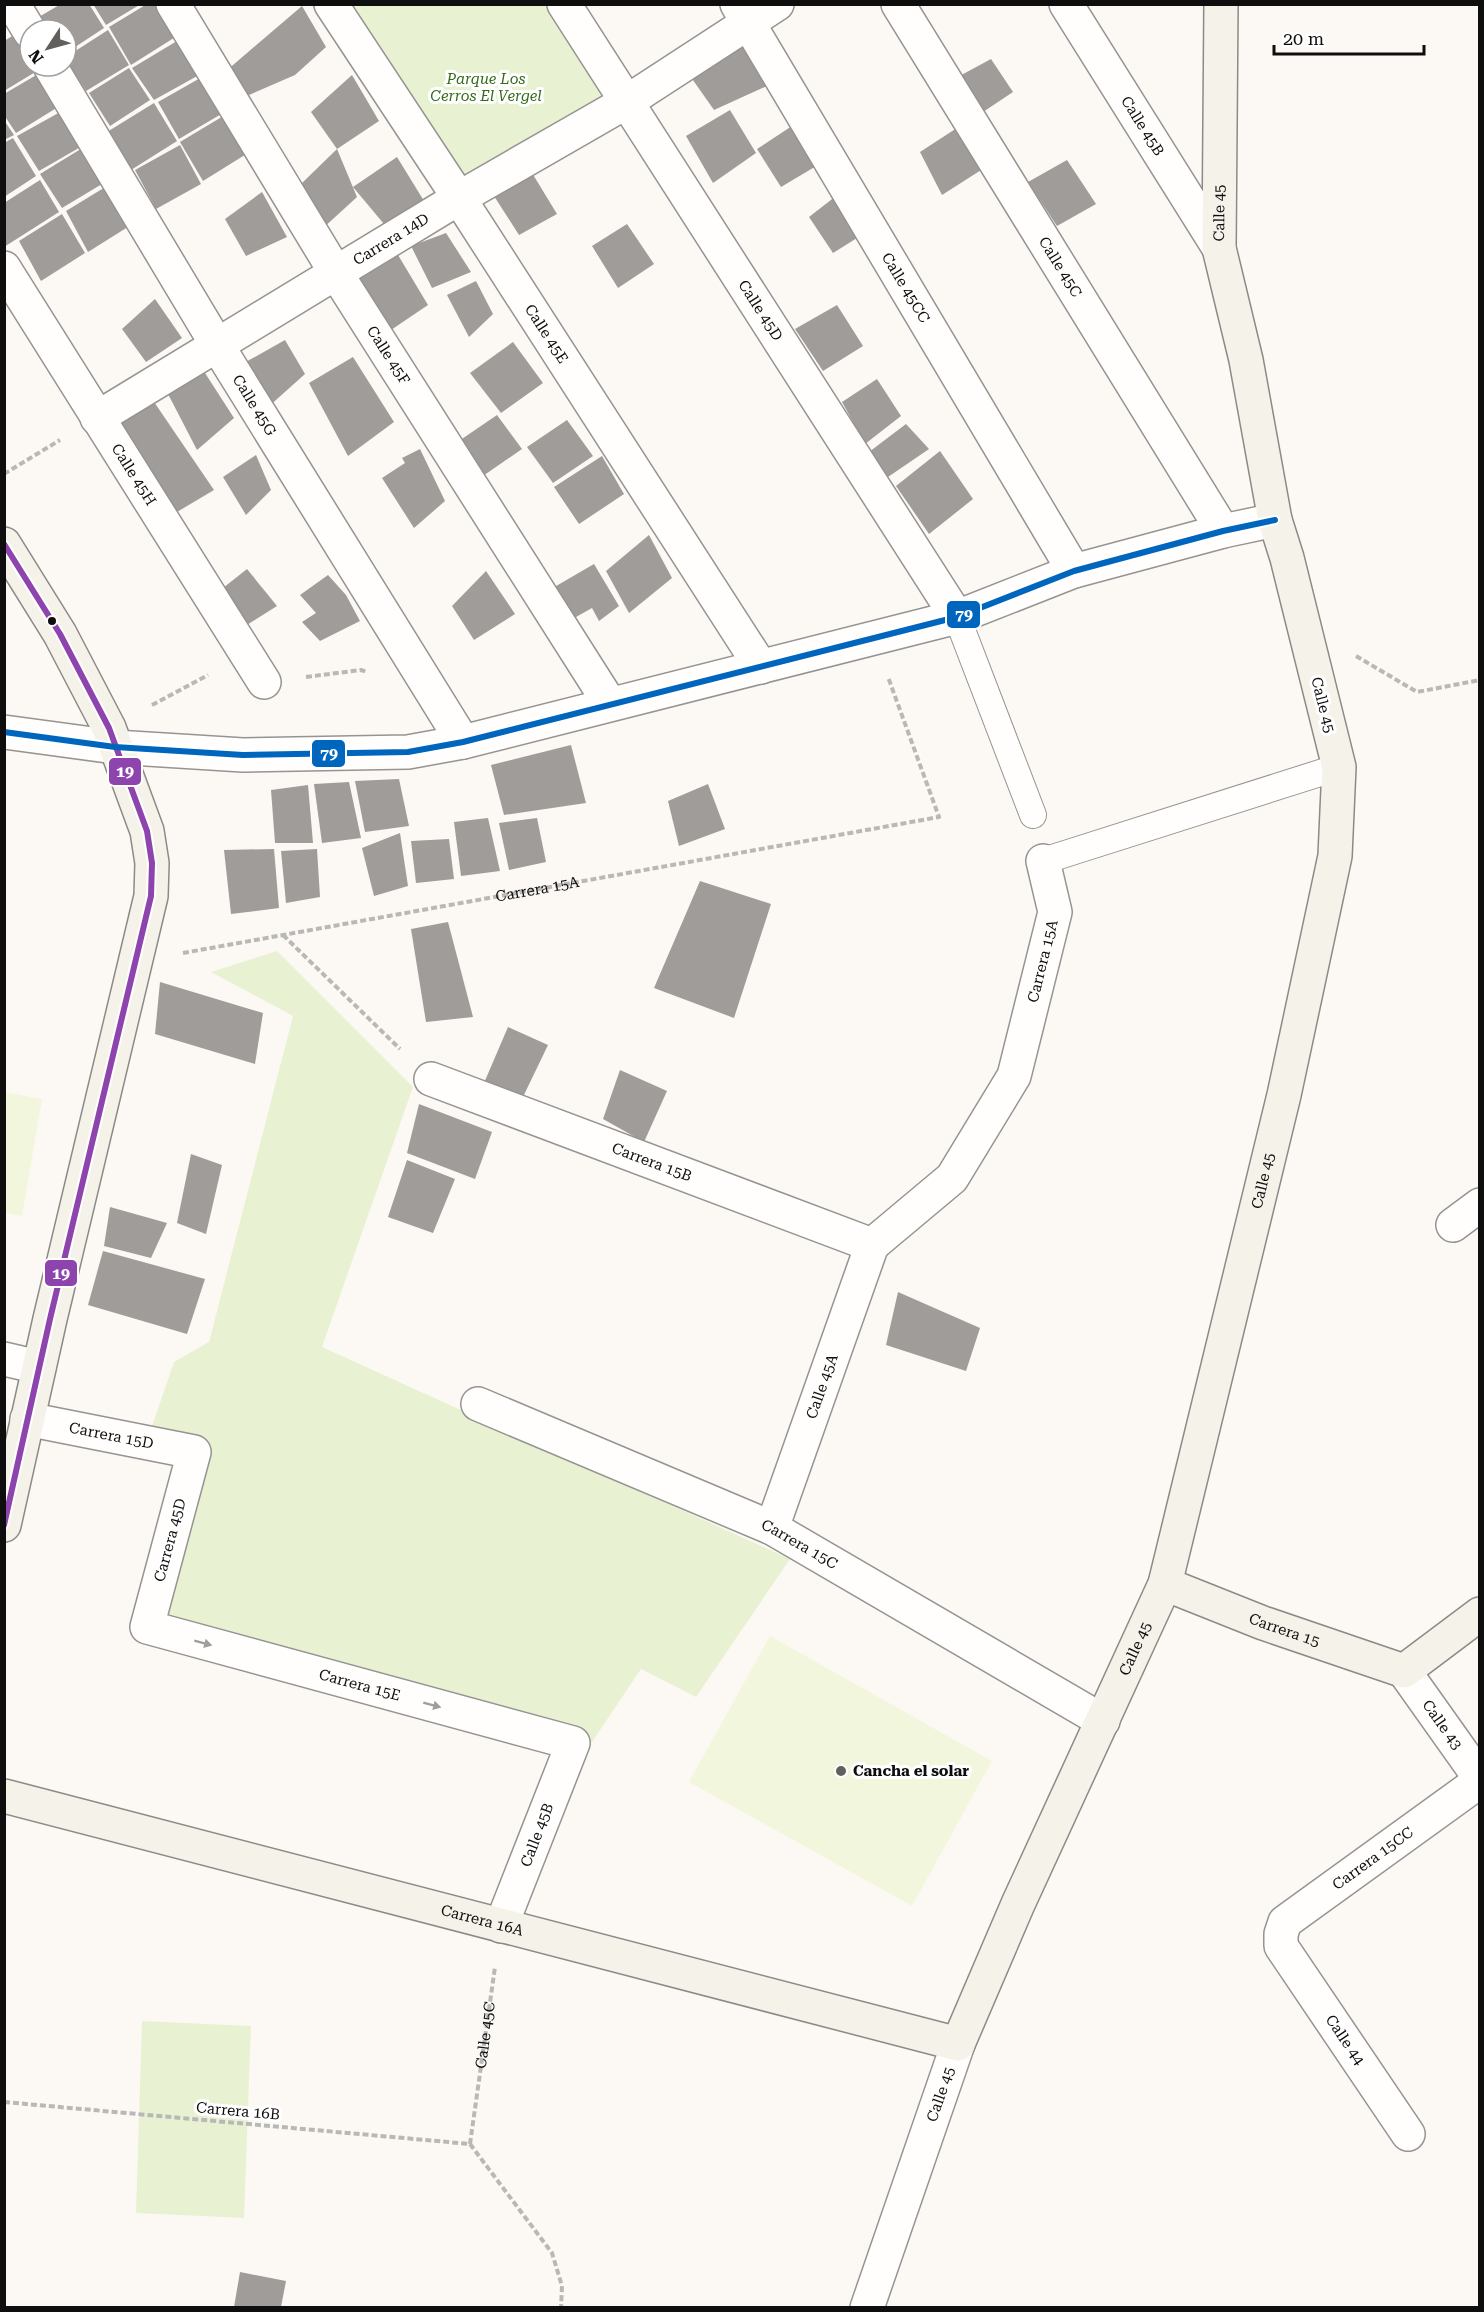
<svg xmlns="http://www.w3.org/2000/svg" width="1484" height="2312" font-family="'Roboto Serif',serif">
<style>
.green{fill:#e8f2d2}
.pitch{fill:#f2f6dc}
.building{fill:#9f9c99}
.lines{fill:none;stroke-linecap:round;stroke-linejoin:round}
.lane-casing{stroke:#959492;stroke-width:28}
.street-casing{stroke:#959492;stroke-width:36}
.secondary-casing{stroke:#8c8a88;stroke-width:36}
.path{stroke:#b8b8b7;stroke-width:4;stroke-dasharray:6 3;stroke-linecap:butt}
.lane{stroke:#fffefd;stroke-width:26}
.street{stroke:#fffefd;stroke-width:33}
.secondary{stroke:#f5f2ea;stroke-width:33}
.bus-1-casing{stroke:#fff;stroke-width:10}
.bus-2-casing{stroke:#fff;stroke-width:10}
.bus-1{stroke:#8e44ad;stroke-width:6}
.bus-2{stroke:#0065bd;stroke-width:6}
.oneway{fill:#9f9e9d}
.bus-dot{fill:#0e0e0e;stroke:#fff;stroke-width:2}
.poi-dot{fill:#61605e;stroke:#fff;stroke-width:2}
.labels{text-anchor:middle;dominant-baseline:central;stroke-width:6;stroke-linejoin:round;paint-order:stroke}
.park-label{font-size:15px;font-style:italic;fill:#346a1a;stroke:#fff}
.street-label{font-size:15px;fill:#0e0e0e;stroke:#fff}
.poi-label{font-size:15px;font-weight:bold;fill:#0e0e0e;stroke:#fff;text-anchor:start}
.line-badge{stroke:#fff;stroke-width:2}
.badge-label{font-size:16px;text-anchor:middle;font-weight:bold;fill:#fff}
</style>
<rect width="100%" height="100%" fill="#fcf9f4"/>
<g class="green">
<path d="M331 5H564L628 101 459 198Z"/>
<path d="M277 951 413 1087 322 1347 790 1559 696 1697 641 1669 592 1742 380 1680 161 1622 207 1443 151 1429 174 1362 209 1342 293 1016 211 972Z"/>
<path d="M142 2021 251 2026 244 2218 136 2213Z"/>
</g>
<g class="pitch">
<path d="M4 1092 42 1099 22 1216 5 1213Z"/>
<path d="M770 1636 992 1761 912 1906 689 1782Z"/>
</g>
<g class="building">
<path d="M61 4H89L104 28 66 53V30H44L37 18Z"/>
<path d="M93 4H141L106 25Z"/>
<path d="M147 4H158L177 36 131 65 109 27Z"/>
<path d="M302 6 326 47 295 75 249 95 226 71Z"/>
<path d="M108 30 129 65 86 91 66 60V57Z"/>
<path d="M745 34 769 85 714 110 688 73Z"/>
<path d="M14 35 30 60V66H34L37 71 4 91V41Z"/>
<path d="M177 41 199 75 154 100 132 68Z"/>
<path d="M991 59 1013 92 980 114 954 79Z"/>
<path d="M129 68 150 100 110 126 89 93Z"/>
<path d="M38 74 58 107 16 133 4 115V94Z"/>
<path d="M352 75 379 121 337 149 311 112Z"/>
<path d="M202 77 223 113 179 139 158 102Z"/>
<path d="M154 103 177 141 131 170 107 132Z"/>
<path d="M730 110 756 153 713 183 686 136Z"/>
<path d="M62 111 84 145 39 171 17 136Z"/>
<path d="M225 115 248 153 203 181 180 142Z"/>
<path d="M4 120 14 135 4 140Z"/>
<path d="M798 122 823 162 781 187 757 149Z"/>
<path d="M963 124 989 165 942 195 920 152Z"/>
<path d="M13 138 36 176 4 197V143Z"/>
<path d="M180 145 201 184 156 209 135 170Z"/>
<path d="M84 147 107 181 62 208 40 174Z"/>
<path d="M337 149 357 197 322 229 300 185Z"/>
<path d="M397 157 424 201 389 230 353 187Z"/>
<path d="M1067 160 1096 204 1057 226 1028 182Z"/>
<path d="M529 168 557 214 519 235 494 196Z"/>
<path d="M40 180 59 212 4 247V203Z"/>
<path d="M107 186 131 225 88 252 66 211Z"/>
<path d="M262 192 287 237 246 256 225 219Z"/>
<path d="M836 196 865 233 833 253 809 217Z"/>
<path d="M62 214 85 253 41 281 19 241Z"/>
<path d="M627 224 654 264 618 288 592 246Z"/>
<path d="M446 233 471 272 432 288 411 246Z"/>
<path d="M395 250 428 305 388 332 355 283Z"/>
<path d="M476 281 493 314 469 337 447 295Z"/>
<path d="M155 299 182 338 146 362 122 329Z"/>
<path d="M837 305 863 346 823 371 795 329Z"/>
<path d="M285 340 305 374 267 408 244 363Z"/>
<path d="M513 342 543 383 501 413 470 373Z"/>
<path d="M353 357 394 422 348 456 309 383Z"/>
<path d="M205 373 234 418 197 450 167 392Z"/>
<path d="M877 379 901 416 865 444 842 402Z"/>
<path d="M152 399 214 490 177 512 149 473 119 421Z"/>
<path d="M497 415 522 449 480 478 456 443Z"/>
<path d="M567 420 593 456 553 483 527 447Z"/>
<path d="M906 424 929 449 888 477 869 452Z"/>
<path d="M420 449 445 501 414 528 382 478 405 463 402 458Z"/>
<path d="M940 451 973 499 929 534 896 486Z"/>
<path d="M256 455 271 490 246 515 223 477Z"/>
<path d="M602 456 624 494 579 524 554 487Z"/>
<path d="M649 535 672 578 629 613 606 571Z"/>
<path d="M594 564 619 606 599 621 592 608 569 621 551 589Z"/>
<path d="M247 569 277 606 245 626 223 588Z"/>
<path d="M486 571 515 614 474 640 452 606Z"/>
<path d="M328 575 346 595 360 621 320 641 302 622 316 613 300 595Z"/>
<path d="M571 745 586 803 504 815 491 765Z"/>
<path d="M399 779 409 826 365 832 355 781Z"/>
<path d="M349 782 361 838 322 843 314 784Z"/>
<path d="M708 784 725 829 679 846 668 801Z"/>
<path d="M308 785 313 843H275L271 790Z"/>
<path d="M488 818 500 871 461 876 454 822Z"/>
<path d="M537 818 546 862 509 870 499 823Z"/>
<path d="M400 833 408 886 374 896 362 848Z"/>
<path d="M449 839 454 879 416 883 411 841Z"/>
<path d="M274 849 279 908 231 914 224 850Z"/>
<path d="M317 849 320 897 286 903 281 851Z"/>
<path d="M700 881 771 904 734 1018 654 988Z"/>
<path d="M448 922 473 1017 426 1022 411 929Z"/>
<path d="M160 982 263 1013 255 1064 155 1034Z"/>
<path d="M508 1027 548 1045 522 1099 484 1083Z"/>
<path d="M620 1070 667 1091 644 1142 603 1119Z"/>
<path d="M419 1104 492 1132 475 1179 407 1153Z"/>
<path d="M191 1154 222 1165 206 1234 177 1223Z"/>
<path d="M407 1160 455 1179 433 1233 388 1217Z"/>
<path d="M110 1207 167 1223 151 1258 104 1246Z"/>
<path d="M103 1251 205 1279 187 1334 88 1305Z"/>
<path d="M898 1292 980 1328 966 1371 886 1345Z"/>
<path d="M240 2272 286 2281 281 2307H234Z"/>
</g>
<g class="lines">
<defs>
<g id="lane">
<path d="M957 617 1033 815"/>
<path d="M1043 861 1339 767"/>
</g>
<g id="street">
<path d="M13 4 30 32"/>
<path id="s3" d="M173 4 336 273 610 704"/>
<path id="s4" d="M331 4 459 198 761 667"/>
<path id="s5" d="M564 4 957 617"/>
<path id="s6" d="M737 4 1074 571"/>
<path id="s7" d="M898 4 1223 531"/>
<path id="s8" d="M1066 4 1219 248"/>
<path id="s9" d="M50 66 217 345 463 742"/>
<path id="s10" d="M4 268 264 682"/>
<path id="s11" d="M97 418 459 198 628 101 777 4"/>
<path d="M4 732 115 747 243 755 408 752 463 742 957 617 1074 571 1223 531 1275 520"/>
<path id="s12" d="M431 1079 872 1245"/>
<path d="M1453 1225 1480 1205"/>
<path id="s13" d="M872 1245 952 1178 1014 1076 1055 912 1043 861"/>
<path d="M4 1359 39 1367"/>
<path id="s14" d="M478 1404 772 1528 1103 1721"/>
<path id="s15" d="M27 1419 194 1452 147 1627 573 1743 501 1926"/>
<path id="s16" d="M772 1528 872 1245"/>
<path id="s17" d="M1404 1671 1480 1778"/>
<path id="s18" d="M1408 2134 1281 1946V1934L1285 1922 1480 1781"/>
<path id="s19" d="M867 2308 958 2044"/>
</g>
<g id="secondary">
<path d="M4 544 60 634 109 728 147 831 152 863 151 896 50 1319 4 1525"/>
<path id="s20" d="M1165 1584 1263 1623 1404 1671 1480 1614"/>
<path id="s21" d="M4 1796 958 2044 1018 1904 1165 1584 1284 1095 1335 856 1339 767 1287 558 1275 520 1246 360 1219 248 1221 4"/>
</g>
</defs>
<use href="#lane" class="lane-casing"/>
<use href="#street" class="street-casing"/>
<use href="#secondary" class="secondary-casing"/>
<g class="path">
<path d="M4 474 60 440"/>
<path d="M1356 656 1417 692 1480 680"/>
<path d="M306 677 361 670 367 672"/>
<path d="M152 705 208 675"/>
<path d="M283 935 400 1049"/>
<path id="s1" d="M183 953 939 817 888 677"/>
<path d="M4 2102 470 2144"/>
<path id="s2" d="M470 2144 495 1967"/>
<path d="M470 2144 552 2253 562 2286 561 2308"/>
</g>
<use href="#lane" class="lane"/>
<use href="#street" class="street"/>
<use href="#secondary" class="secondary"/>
<defs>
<path id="bus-1" d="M4 544 60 634 109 728 147 831 152 863 151 896 50 1319 4 1525"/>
<path id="bus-2" d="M4 732 115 747 243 755 408 752 463 742 957 617 1074 571 1223 531 1275 520"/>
</defs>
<use href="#bus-1" class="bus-1-casing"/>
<use href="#bus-2" class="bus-2-casing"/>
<use href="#bus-1" class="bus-1"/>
<use href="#bus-2" class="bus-2"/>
</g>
<defs><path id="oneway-solid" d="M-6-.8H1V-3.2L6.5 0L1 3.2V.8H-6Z" transform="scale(1.5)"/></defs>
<g class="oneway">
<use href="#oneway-solid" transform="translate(203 1643) rotate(15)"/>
<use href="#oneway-solid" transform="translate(432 1705) rotate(15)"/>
</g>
<circle class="bus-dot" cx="52" cy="621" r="5"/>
<circle class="poi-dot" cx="841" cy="1771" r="6"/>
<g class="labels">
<g class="park-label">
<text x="486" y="79">Parque Los<tspan x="486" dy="17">Cerros El Vergel</tspan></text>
</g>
<g class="street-label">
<text stroke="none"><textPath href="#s8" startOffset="144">Calle 45B</textPath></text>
<text stroke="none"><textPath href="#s21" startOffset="2895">Calle 45</textPath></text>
<text stroke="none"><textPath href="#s11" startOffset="344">Carrera 14D</textPath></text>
<text stroke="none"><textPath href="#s7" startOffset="309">Calle 45C</textPath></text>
<text stroke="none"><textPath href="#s6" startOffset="330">Calle 45CC</textPath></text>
<text stroke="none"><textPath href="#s5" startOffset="364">Calle 45D</textPath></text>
<text stroke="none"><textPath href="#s4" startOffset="394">Calle 45E</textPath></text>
<text stroke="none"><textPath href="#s3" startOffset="412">Calle 45F</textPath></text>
<text stroke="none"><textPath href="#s9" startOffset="396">Calle 45G</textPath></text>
<text stroke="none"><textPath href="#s10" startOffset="244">Calle 45H</textPath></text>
<text transform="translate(1323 705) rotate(76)">Calle 45</text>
<text stroke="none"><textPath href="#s1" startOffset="360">Carrera 15A</textPath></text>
<text stroke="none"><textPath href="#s13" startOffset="342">Carrera 15A</textPath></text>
<text stroke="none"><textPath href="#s12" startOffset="236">Carrera 15B</textPath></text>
<text stroke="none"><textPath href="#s21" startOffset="1905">Calle 45</textPath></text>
<text stroke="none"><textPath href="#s16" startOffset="150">Calle 45A</textPath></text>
<text stroke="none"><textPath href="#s15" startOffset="86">Carrera 15D</textPath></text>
<text transform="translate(170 1540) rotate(-75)">Carrera 45D</text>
<text stroke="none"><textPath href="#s14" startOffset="351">Carrera 15C</textPath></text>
<text stroke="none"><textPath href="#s20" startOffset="128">Carrera 15</textPath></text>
<text stroke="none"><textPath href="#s21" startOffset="1419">Calle 45</textPath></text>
<text stroke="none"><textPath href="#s15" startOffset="572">Carrera 15E</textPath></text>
<text stroke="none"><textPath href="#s17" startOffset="66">Calle 43</textPath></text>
<text transform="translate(537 1835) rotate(-69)">Calle 45B</text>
<text stroke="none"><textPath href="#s18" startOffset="360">Carrera 15CC</textPath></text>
<text stroke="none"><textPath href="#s21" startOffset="494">Carrera 16A</textPath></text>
<text stroke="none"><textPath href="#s2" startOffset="110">Calle 45C</textPath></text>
<text transform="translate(1345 2040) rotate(56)">Calle 44</text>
<text stroke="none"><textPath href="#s19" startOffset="226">Calle 45</textPath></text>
<text transform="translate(238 2111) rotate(5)">Carrera 16B</text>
</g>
<g class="poi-label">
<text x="853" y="1771">Cancha el solar</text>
</g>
</g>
<g class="line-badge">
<rect x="946" y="600" width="35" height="29" rx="6" fill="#0065bd"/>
<rect x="311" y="739" width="35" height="29" rx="6" fill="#0065bd"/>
<rect x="108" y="757" width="34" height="29" rx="6" fill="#8e44ad"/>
<rect x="44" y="1259" width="34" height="28" rx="6" fill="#8e44ad"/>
</g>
<g class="badge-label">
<text x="964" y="620">79</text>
<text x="329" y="759">79</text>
<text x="125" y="777">19</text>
<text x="61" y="1279">19</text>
</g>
<rect width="1484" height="2312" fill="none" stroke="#0e0e0e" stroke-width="12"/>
<g transform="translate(48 48) rotate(234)"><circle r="28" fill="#ffffff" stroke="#9f9f9f" stroke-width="1.5"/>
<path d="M0-4.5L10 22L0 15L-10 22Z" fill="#61605e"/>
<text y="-9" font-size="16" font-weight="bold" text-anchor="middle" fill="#0e0e0e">N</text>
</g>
<path d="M1274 45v9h150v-9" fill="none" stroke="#0e0e0e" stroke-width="3"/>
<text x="1283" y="45" font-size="18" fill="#0e0e0e" stroke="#ffffff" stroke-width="4.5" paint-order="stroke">20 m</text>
</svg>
